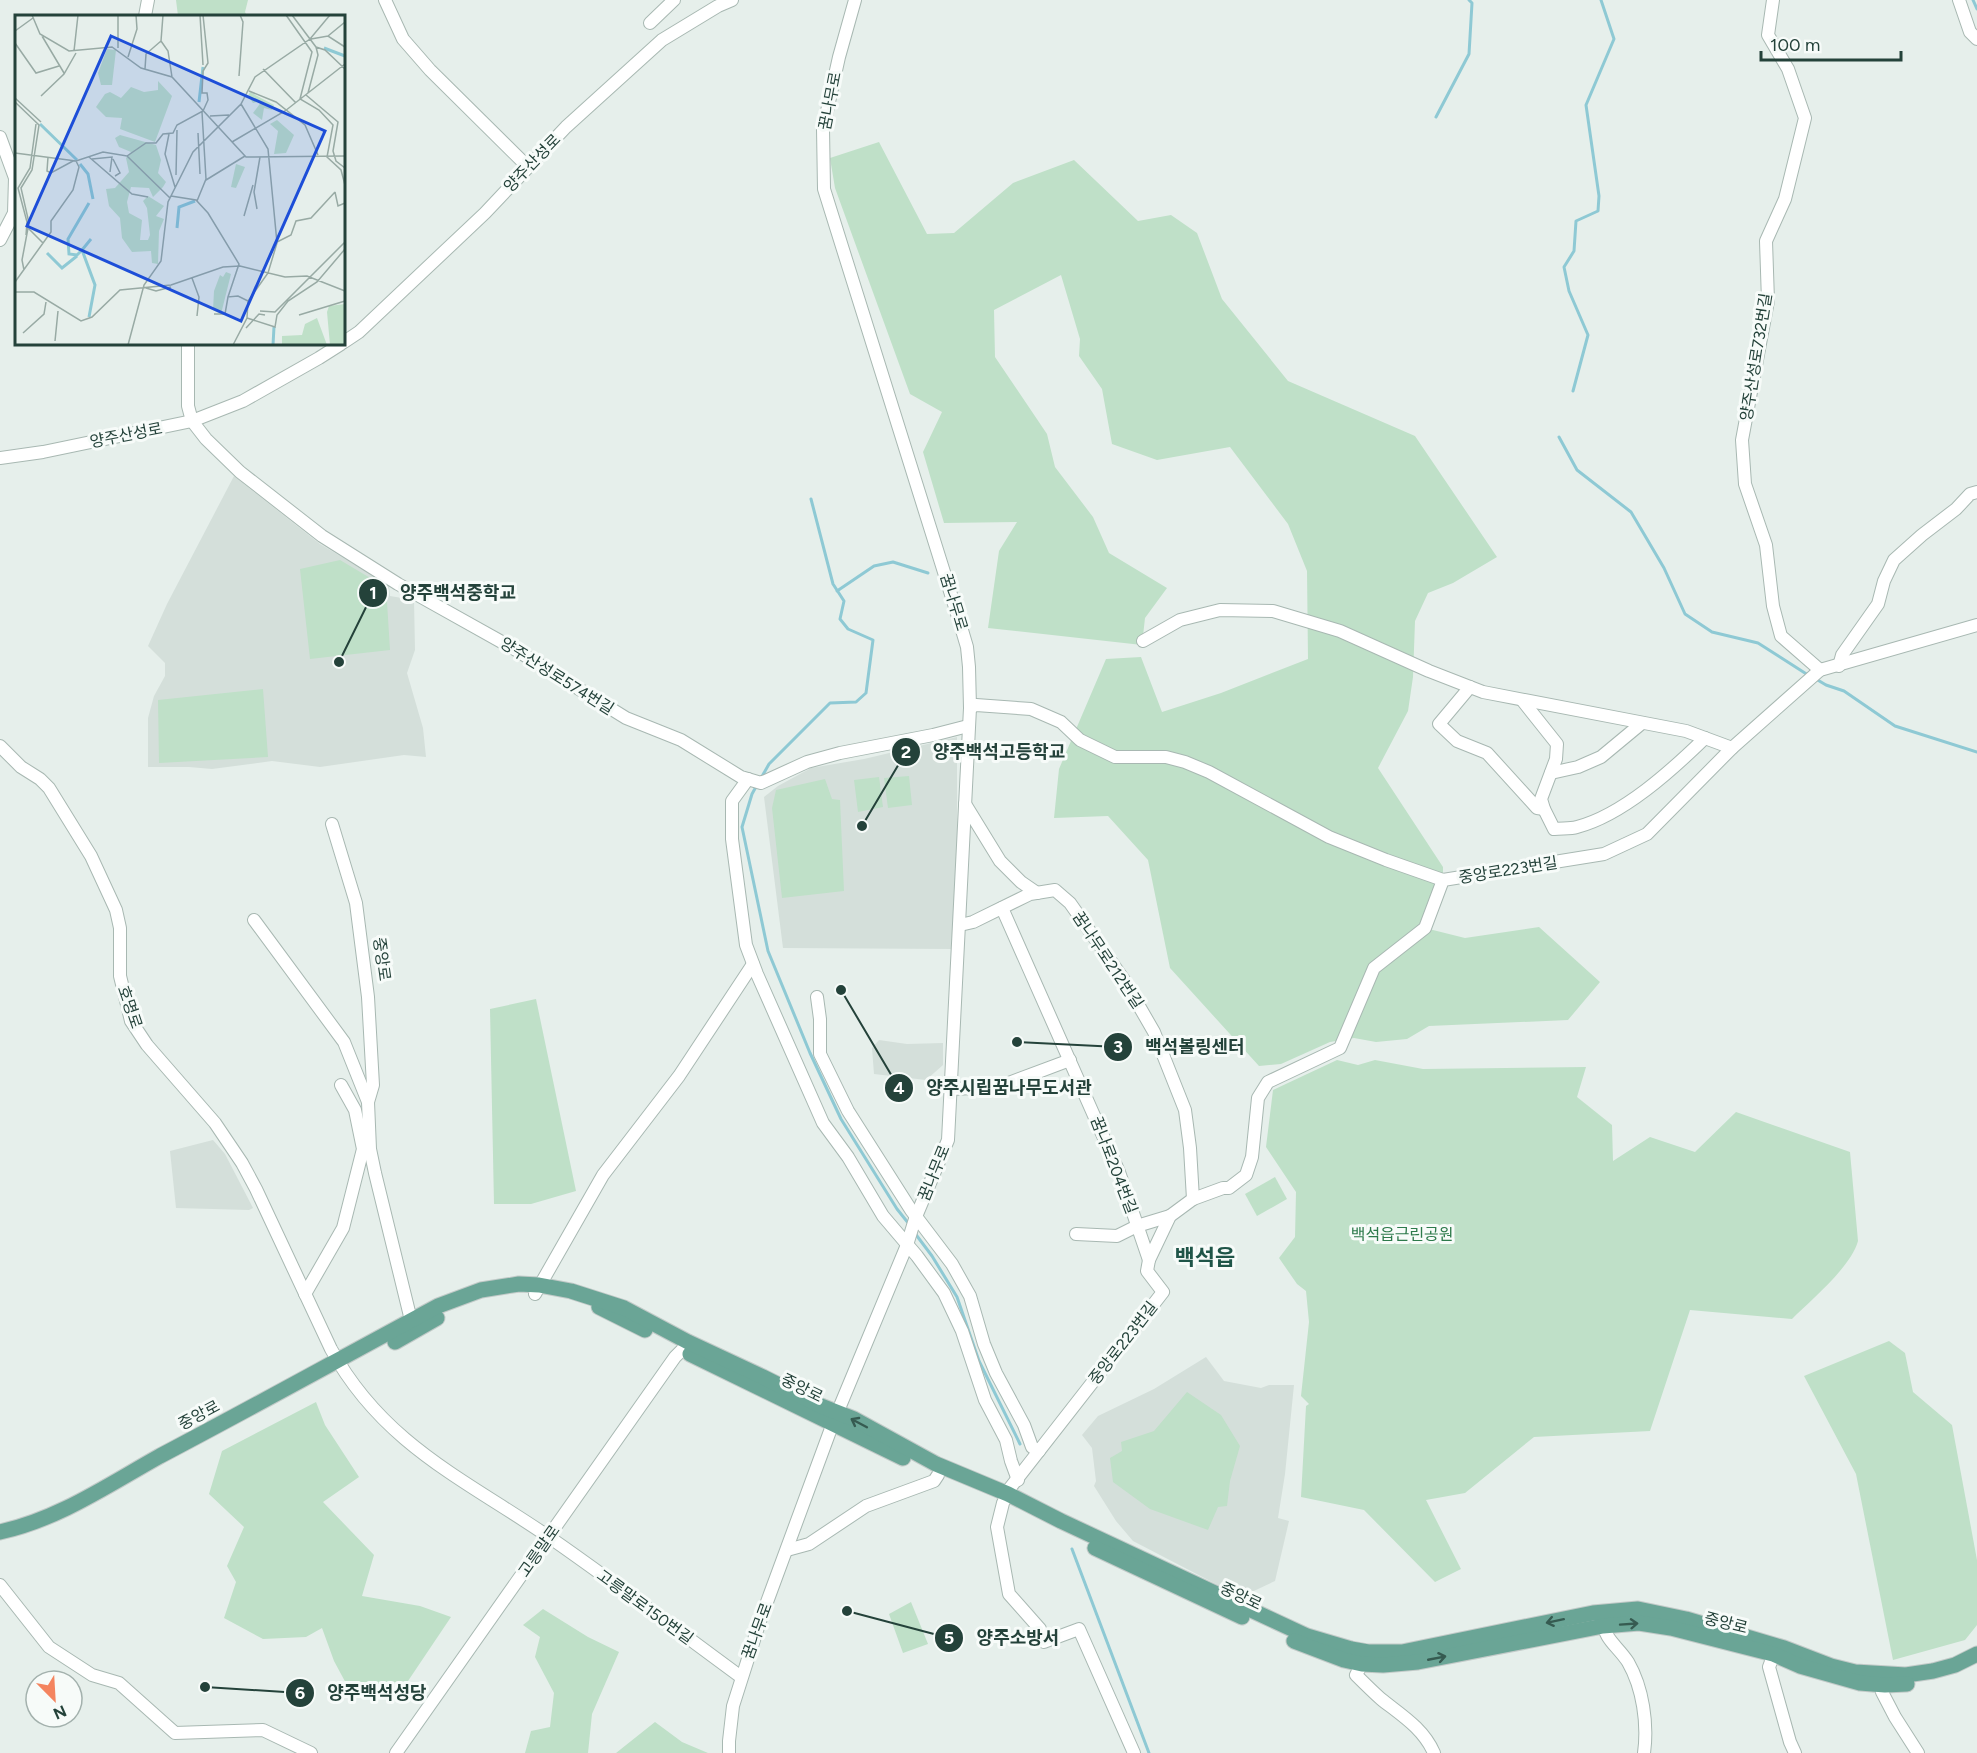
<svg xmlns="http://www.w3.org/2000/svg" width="1977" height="1753" font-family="Figtree,'Noto Sans KR',sans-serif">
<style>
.built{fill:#d4dfda}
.green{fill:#bfe0c8}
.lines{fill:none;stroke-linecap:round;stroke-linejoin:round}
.stream{stroke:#8ec9d4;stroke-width:3}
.minor-casing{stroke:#a8b8b2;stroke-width:14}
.major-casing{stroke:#c2cac8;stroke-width:17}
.minor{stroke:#fff;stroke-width:12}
.major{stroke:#6aa596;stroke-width:15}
.oneway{stroke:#365b51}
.labels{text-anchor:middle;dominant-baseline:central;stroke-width:6;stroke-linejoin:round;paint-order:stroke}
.street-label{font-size:16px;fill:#24423a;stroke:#f7fbf9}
.park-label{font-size:16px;fill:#2d7a4b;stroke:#f7fbf9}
.district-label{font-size:22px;font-weight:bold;fill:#1f5548;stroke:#f7fbf9}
.inset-river{fill:none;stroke:#8ec9d4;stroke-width:3}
.inset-road{fill:none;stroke:#98aaa4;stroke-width:1.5}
.view{fill:#1d4ed8;fill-opacity:0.15;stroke:#1d4ed8;stroke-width:3}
.inset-edge{fill:none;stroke:#24423a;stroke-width:3}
.leader{fill:none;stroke:#24423a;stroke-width:2}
.callout-dot{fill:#24423a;stroke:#f7fbf9;stroke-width:2}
.mark-label{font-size:18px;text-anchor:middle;font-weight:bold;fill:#fff}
.callout-label{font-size:18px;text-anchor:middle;font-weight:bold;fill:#24423a;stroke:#f7fbf9;stroke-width:6;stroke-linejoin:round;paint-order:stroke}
</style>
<rect width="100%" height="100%" fill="#e6efeb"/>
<g class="built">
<path d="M234 476 320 544 389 585 390 596 414 600 415 650 407 673 423 728 426 757 404 755 320 767 272 761 212 769 189 767H148V718L154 696 165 676V663L148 646 167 604Z"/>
<path d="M957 737V855L951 949 783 948 764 797 778 786 811 768 864 759Z"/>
<path d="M879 1040 907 1044 943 1043V1065L926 1080 874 1074 872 1048Z"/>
<path d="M213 1140 225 1154 253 1208 249 1210 176 1208 170 1151Z"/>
<path d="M1206 1357 1224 1381 1261 1388 1269 1385H1294L1285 1474 1278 1518 1289 1521 1275 1581 1241 1597 1133 1541 1116 1521 1094 1486 1096 1481 1092 1448 1082 1435 1098 1416 1154 1389Z"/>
</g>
<g class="green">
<path d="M176 0H248L245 12 247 16H178Z"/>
<path d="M879 142 927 234 954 233 1013 183 1074 160 1138 221 1171 215 1197 233 1222 299 1288 381 1415 436 1497 557 1453 583 1428 593 1415 621 1413 677 1408 711 1378 768 1443 867V880L1425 928 1465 938 1539 927 1600 982 1568 1020 1429 1026 1407 1039 1376 1042 1354 1038 1330 1042 1281 1064 1259 1066 1170 968 1148 860 1108 816 1054 818 1059 769 1106 659 1141 657 1162 712 1221 693 1308 659 1307 571 1288 524 1230 447 1157 460 1112 444 1102 389 1079 356 1080 339 1061 275 994 310 995 357 1047 434 1055 467 1093 517 1109 553 1167 588 1145 618 1142 645 988 628 999 551 1017 522 944 523 923 452 942 412 910 394 835 188 830 158Z"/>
<path d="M340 560 382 585 387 602 390 650 310 659 300 569Z"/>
<path d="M263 689 268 757 159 763 158 700Z"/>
<path d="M909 776 912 805 888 808 884 778Z"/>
<path d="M879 777 883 807 858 812 854 780Z"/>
<path d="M825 779 832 799 840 800 844 891 782 898 772 808 776 790Z"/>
<path d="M536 999 576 1191 531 1204H494L490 1009Z"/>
<path d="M1337 1060 1358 1065 1375 1060 1423 1069 1586 1067 1577 1097 1612 1125 1613 1161 1650 1137 1695 1152 1736 1112 1850 1152 1858 1241C1851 1267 1811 1300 1792 1319L1690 1310 1650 1431 1534 1437 1465 1493 1426 1500 1461 1569 1435 1582 1364 1510 1301 1497 1306 1406 1309 1404 1301 1396 1309 1322 1306 1291 1297 1284 1279 1258 1295 1237 1296 1192 1266 1147 1273 1090Z"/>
<path d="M1275 1177 1287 1199 1257 1216 1245 1194Z"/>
<path d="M1889 1341 1905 1353 1913 1392 1952 1425 1977 1560V1625L1965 1640 1893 1660 1856 1474 1804 1376Z"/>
<path d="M1187 1392 1221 1415 1240 1446 1230 1481 1227 1506 1218 1507 1208 1530 1150 1509 1113 1482 1110 1458 1122 1451 1121 1442 1154 1431Z"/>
<path d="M316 1402 325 1425 359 1477 323 1502 374 1555 362 1596 420 1606 451 1617 408 1681 348 1687 334 1661 322 1628 306 1637 263 1639 224 1618 236 1582 227 1566 244 1527 209 1494 222 1451Z"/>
<path d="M911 1602 928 1644 903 1653 889 1614Z"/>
<path d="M543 1609 588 1637 619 1652 592 1714 588 1753H525L531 1731 550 1727 554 1693 535 1657 540 1637 523 1625Z"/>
<path d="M655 1722 682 1742 708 1753H616Z"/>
</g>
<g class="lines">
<g class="stream">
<path d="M1973 0 1977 9"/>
<path d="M1436 117 1469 54 1472 3 1469 0"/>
<path d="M1573 391 1588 335 1569 291 1564 267 1574 251 1576 221 1598 211 1599 196 1586 105 1614 39 1601 0"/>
<path d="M1559 437 1577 470 1631 512 1664 568 1685 614 1712 632 1758 643 1808 675"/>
<path d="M837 591 874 566 893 562 928 573"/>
<path d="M1816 679 1826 685 1844 691 1895 726 1977 752"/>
<path d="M760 780 769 764 830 703 856 702 866 693 873 640 848 629 840 619 844 601 833 584 811 499"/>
<path d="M757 785 752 794 742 827 768 951 810 1053 841 1119 897 1209 909 1224"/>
<path d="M914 1232 932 1256 957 1297 979 1361 1020 1444"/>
<path d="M1072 1549 1149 1753"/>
</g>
<defs>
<g id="minor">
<path d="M385 0 403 39 430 70 528 167"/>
<path d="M1773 0 1768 35 1788 69 1805 118 1785 199 1766 241 1768 301 1742 440 1745 484 1766 545 1773 606 1781 636 1820 670"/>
<path d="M1959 0 1970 32 1977 39"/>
<path d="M145 16 148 0"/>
<path d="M650 23 674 0"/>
<path d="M0 137 15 178 14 213 0 240"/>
<path d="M344 342 359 332 485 213 566 127 662 40 718 6 732 0"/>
<path d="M188 344V406L192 421 206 439 240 472 322 536 398 584 516 650 626 718 681 740 741 777 761 783 807 762 840 753 933 735 968 726"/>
<path d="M0 458 43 452 192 421 243 401 319 358 341 344"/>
<path d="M1143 641 1180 620 1220 610 1273 611 1340 631 1429 671 1483 692 1686 731 1732 748"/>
<path d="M1839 666 1842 655 1878 604 1884 581 1894 560 1922 535 1956 509 1970 494 1977 492"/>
<path d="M1470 687 1439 724 1457 741 1487 753 1537 808 1544 809"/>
<path d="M1522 700 1557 744 1556 759 1541 799 1544 809 1554 829C1562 828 1570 829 1577 827 1623 815 1672 770 1705 738"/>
<path d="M970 708 976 705 1031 709 1061 722 1080 740 1115 757H1166L1185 762 1209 772 1329 837 1386 860 1443 880"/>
<path d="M0 746 21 767 40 779 49 788 91 856 116 910 120 928V976L131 1021 147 1045 215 1123 242 1163 256 1189 331 1349C383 1444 464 1479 549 1537 614 1582 677 1630 741 1677"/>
<path d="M1551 773 1578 767 1601 757 1642 723"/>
<path d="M748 779 732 801V839L746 945 757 974 823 1123 848 1157 883 1216 917 1256 944 1293 962 1331 985 1400 1006 1440 1011 1461 1018 1480"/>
<path d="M965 804 1000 861 1021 882 1037 893"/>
<path d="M332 824 356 903 368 997 373 1085 368 1102"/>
<path d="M1002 908 1119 1172 1149 1260"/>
<path d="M254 920 344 1042 368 1102 370 1149 375 1173 410 1316 414 1326"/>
<path d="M960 925 973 922 1030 894 1055 890 1070 903 1124 980 1154 1032 1185 1110 1190 1148 1193 1199"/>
<path d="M817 997 820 1019V1054L848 1111 911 1210 952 1264 970 1296 984 1344 996 1373 1024 1425 1032 1447 1039 1451"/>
<path d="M951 1089 998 1087 1070 1060"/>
<path d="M1076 1234 1117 1236 1137 1226 1170 1216"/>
<path d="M305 1294 343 1228 363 1149 355 1110 341 1085"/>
<path d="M535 1294 603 1175 679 1076 753 964"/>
<path d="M787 1550 809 1544 866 1506 934 1481 938 1475"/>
<path d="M0 1585 49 1647 92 1675 119 1683 175 1733 263 1730 311 1753"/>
<path d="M1602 1619C1605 1641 1617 1645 1628 1662 1643 1688 1648 1724 1644 1753"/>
<path d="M1777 1646 1769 1667 1790 1742 1795 1753"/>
<path d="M1365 1658 1356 1675C1364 1683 1372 1691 1381 1699 1401 1715 1423 1728 1434 1753"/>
<path d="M1885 1685 1882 1692 1895 1717 1918 1753"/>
<path d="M396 1753 675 1357 682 1350"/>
<path d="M729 1753V1741L733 1706 760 1621 833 1423 907 1245 915 1219 948 1140 970 708 969 667 967 647 959 620 824 189 823 129 839 57 855 0"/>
<path d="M1134 1753 1079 1629 1044 1642 1040 1629 1009 1594 997 1527 1003 1503 1010 1488 1163 1292 1147 1271 1149 1260 1170 1216 1193 1199 1223 1188H1229L1246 1175 1252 1157 1258 1098 1268 1082 1340 1048 1374 968 1425 928 1443 880 1604 854 1647 834 1732 748 1820 670 1977 625"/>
</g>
<g id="major">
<path d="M599 1307 645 1330"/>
<path d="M395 1342 437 1318"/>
<path d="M690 1354 903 1458"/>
<path d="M0 1532C59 1519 108 1485 160 1456 253 1407 345 1356 438 1306L481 1290 519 1284 539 1285 571 1291 624 1308 688 1342 763 1377 821 1406 854 1419 936 1464 1008 1494 1061 1521 1264 1616 1307 1636 1351 1649 1368 1652H1402L1593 1613 1638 1609 1686 1619 1784 1648 1831 1666 1855 1672 1906 1675 1933 1671 1955 1665 1977 1654"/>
<path d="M1095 1548 1242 1617"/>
<path d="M1294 1641 1344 1660 1362 1664 1383 1665 1418 1662 1603 1626 1639 1623 1671 1628 1773 1654 1800 1666 1860 1683 1885 1685 1907 1684"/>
</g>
</defs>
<use href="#minor" class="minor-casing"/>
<use href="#major" class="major-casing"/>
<use href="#minor" class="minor"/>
<use href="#major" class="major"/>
</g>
<defs><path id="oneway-shaft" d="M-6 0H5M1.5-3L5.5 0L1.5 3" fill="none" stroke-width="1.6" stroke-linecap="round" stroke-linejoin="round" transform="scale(1.5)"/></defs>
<g class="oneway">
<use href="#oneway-shaft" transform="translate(859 1423) rotate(-152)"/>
<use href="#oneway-shaft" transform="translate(1555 1621) rotate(168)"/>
<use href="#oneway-shaft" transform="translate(1629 1624) rotate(-4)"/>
<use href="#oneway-shaft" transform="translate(1437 1658) rotate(-11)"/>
</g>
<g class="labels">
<g class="street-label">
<text transform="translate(830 101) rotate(-79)">꿈나무로</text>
<text transform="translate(532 163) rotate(-46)">양주산성로</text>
<text transform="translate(1756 357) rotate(-81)">양주산성로732번길</text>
<text transform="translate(126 435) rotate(-11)">양주산성로</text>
<text transform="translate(954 602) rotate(73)">꿈나무로</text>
<text transform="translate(557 676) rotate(32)">양주산성로574번길</text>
<text transform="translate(1508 870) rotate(-9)">중앙로223번길</text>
<text transform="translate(382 959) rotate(82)">중앙로</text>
<text transform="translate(1108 960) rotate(56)">꿈나무로212번길</text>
<text transform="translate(130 1007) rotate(71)">호명로</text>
<text transform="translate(1114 1165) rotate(69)">꿈나로204번길</text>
<text transform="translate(934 1173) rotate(-68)">꿈나무로</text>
<text transform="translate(1123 1343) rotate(-52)">중앙로223번길</text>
<text transform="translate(802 1388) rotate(26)">중앙로</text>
<text transform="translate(199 1415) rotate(-28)">중앙로</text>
<text transform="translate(539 1551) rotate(-55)">고릉말로</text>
<text transform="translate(1241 1596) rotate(25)">중앙로</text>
<text transform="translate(645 1607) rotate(36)">고릉말로150번길</text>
<text transform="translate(1726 1623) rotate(14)">중앙로</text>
<text transform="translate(757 1631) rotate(-70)">꿈나무로</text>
</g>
<g class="park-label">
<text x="1402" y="1234">백석읍근린공원</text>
</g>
<g class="district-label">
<text x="1205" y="1257">백석읍</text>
</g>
</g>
<g transform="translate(15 15)">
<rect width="330" height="330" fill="#e6efeb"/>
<path d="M92 34 101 35 97 70H86L83 58ZM143 66 157 81 140 127 105 114 107 103 91 102 81 92 90 79 95 77 106 83 116 72 129 77 143 75ZM235 77 259 90 257 95 249 93 247 105 238 98 247 86 238 88 233 81ZM262 105 279 120 271 138 259 139 263 116 255 109ZM105 120 141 130 146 145 143 158 151 167 148 172 138 182 134 173 116 172 112 187 114 198 127 205 125 225H133L135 220 132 193 128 186 133 181 149 191 141 201 149 204 144 216 143 249 137 248 136 236 117 237 107 223 105 203 94 191 91 174 100 173 114 157 111 143 116 137 104 132 100 123ZM221 149 230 152 221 173 216 172ZM211 257 216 259 206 299 198 295 199 276 205 260 208 262ZM330 289V330H315L312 297 314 291ZM302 303 312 330H267V321L287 320 290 309Z" fill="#bfe0c8"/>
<path class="inset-river" d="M309 33 330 41M184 87 188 52M25 109 62 145M65 149 73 159 78 184M162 213 164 192 180 186M66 236 62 240 54 239 53 224 74 188M32 238 47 253 62 241M74 302 80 270 67 235 76 224M258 330 259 312"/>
<path class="inset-road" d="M17 0 25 19 54 36 97 32 126 53 157 62 231 142 330 141M103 0V33M185 0 188 50M271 0 297 37 285 84 304 95 318 110 312 142 326 155 330 170M277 0 301 32 310 35 330 54M0 16 18 3M27 21 49 58M313 21 330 7M296 24 313 21 330 32M146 26 153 36 157 62M0 28 21 58 44 51M59 36 63 0M113 42 122 14 121 0M130 54 131 39 146 26 148 0M248 54 281 88M224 61 228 7 225 0M234 76 261 87 290 110 303 140M293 78 303 40 301 32M291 80 323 107 318 136 321 146 330 153M26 81 49 59 61 38M0 83 26 107M0 87 24 110 17 155 6 173 14 208 7 245 9 255M195 101 214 100M183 118 185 159M154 119 150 139 160 172M217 127 270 96 330 49M0 138 61 146 88 137 112 141 131 128H141L148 119 158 118 162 110 188 96 193 85 192 78H187L188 56 193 48 188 0M112 141 155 183M33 142 32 156 36 158 58 146M74 142 117 179 133 182M77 144 97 142 95 157M98 144 105 158 100 161M161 160 162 115M191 165 230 141M320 177 323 191 330 188M156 181 181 185 193 198 224 249 213 282 223 281 233 286M182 186 191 164 187 97M242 194 239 177 245 142M229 201 238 170M14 214 28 228M11 220 12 207 3 173 15 153 21 109M262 227 276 220 281 206 296 203 320 177M177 263 184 282 182 301M0 267 36 217V206L58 175 64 152 61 146M131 273 141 276 156 272M0 277H19L66 306 77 302 105 275 156 270 208 252 225 251 270 262 292 261 330 276M245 296 260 297 330 227M199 299H210L213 282M284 300 330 286M232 303 260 312 262 300 273 286 302 267 330 234M231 313 244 299 250 300M8 318 29 299 31 287M40 326 43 296M113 330 129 270 146 246 153 187 178 137 226 89 240 62 295 24 315 0M218 330 232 303 233 286 253 258 262 228 253 134 226 89"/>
<path class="view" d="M96 21 310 116 226 306 12 211Z"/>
<rect width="330" height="330" class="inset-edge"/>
</g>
<path class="leader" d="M339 662L373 593M862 826L906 752M1017 1042L1118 1047M841 990L899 1088M847 1611L949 1638M205 1687L300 1693"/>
<g class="callout-dot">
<circle cx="339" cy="662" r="6"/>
<circle cx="862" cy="826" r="6"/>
<circle cx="1017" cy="1042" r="6"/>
<circle cx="841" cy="990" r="6"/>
<circle cx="847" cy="1611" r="6"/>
<circle cx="205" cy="1687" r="6"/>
<circle cx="373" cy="593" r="15"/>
<circle cx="906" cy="752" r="15"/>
<circle cx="1118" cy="1047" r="15"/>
<circle cx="899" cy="1088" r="15"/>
<circle cx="949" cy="1638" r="15"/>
<circle cx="300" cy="1693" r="15"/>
</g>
<g class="mark-label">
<text x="373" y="599">1</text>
<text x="906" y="758">2</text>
<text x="1118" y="1053">3</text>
<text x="899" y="1094">4</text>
<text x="949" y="1644">5</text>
<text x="300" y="1699">6</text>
</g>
<g class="callout-label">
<text x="458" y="599">양주백석중학교</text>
<text x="999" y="758">양주백석고등학교</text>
<text x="1195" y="1053">백석볼링센터</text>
<text x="1009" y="1094">양주시립꿈나무도서관</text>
<text x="1018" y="1644">양주소방서</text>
<text x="377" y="1699">양주백석성당</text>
</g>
<g transform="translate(54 1699) rotate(156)"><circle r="28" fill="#f7fbf9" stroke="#a3b1ad" stroke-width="1.5"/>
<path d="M0-4.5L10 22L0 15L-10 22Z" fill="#f4845f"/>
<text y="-9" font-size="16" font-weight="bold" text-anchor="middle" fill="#24423a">N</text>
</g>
<path d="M1761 51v9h140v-9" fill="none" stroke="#24423a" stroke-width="3"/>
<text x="1770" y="51" font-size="18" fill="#24423a" stroke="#f7fbf9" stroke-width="4.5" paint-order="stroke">100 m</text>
</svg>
